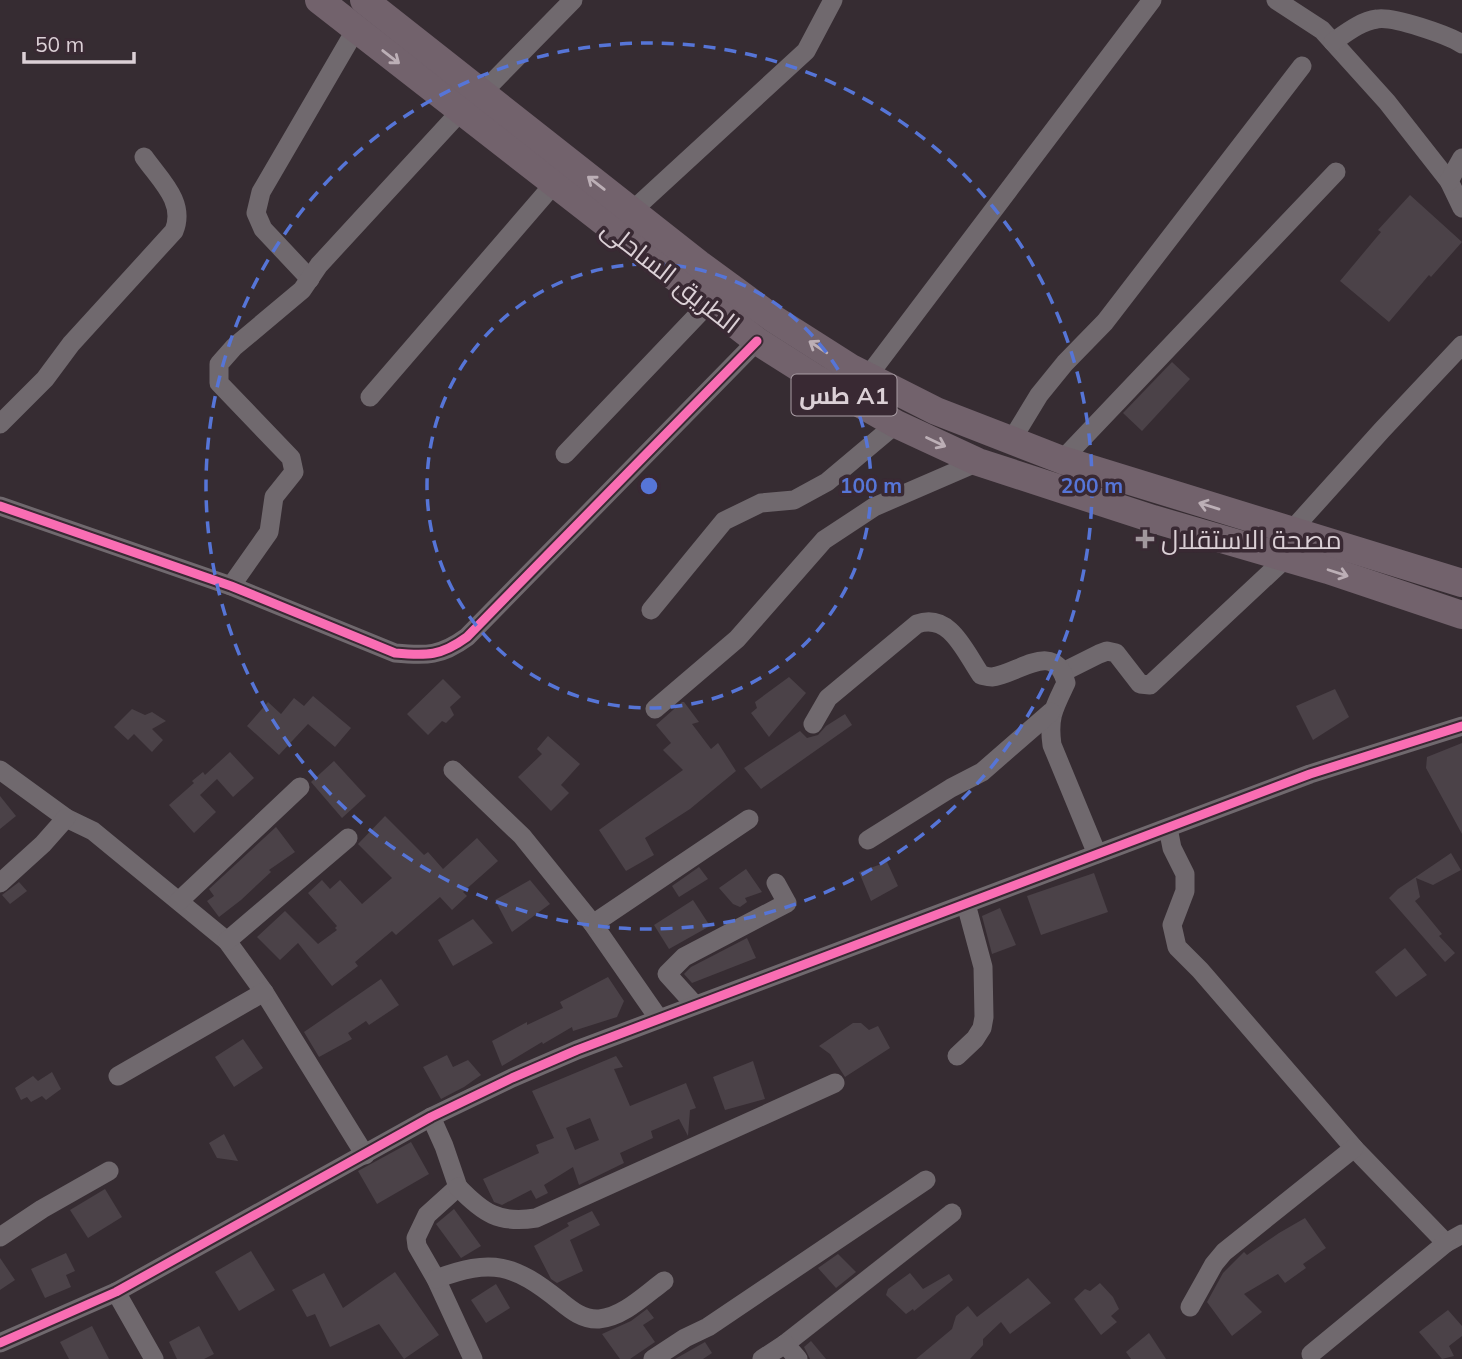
<svg xmlns="http://www.w3.org/2000/svg" width="1462" height="1359" font-family="Mulish,Cairo,sans-serif">
<style>
.building{fill:#4b4248;fill-rule:evenodd}
.lines{fill:none;stroke-linecap:round;stroke-linejoin:round}
.minor{stroke:#70696e;stroke-width:19}
.highway{stroke:#72626c;stroke-width:28}
.cycleway-casing{stroke:#392933;stroke-width:13}
.cycleway{stroke:#f96db3;stroke-width:9}
.oneway{stroke:#bcafb6}
.ring{fill:none;stroke:#5675d7;stroke-width:3.5;stroke-dasharray:12 9}
.poi-dot{fill:#a1979d;stroke:#392933;stroke-width:2.5}
.labels{text-anchor:middle;dominant-baseline:central;stroke-width:7;stroke-linejoin:round;paint-order:stroke}
.shield{fill:#392933;stroke:#aa9ea5;stroke-width:2}
.shield-label{font-size:24px;font-weight:bold;fill:#dbd0d6}
.street-label{font-size:26px;fill:#dbd0d6;stroke:#392933}
.poi-label{font-size:26px;fill:#dbd0d6;stroke:#392933;text-anchor:start}
.centre{fill:#5675d7;stroke:#392933;stroke-width:3.5}
.ring-label{font-size:21px;text-anchor:middle;font-weight:bold;fill:#5675d7;stroke:#392933;stroke-width:7;stroke-linejoin:round;paint-order:stroke}
</style>
<rect width="100%" height="100%" fill="#362c32"/>
<g class="building">
<path d="M1410 195 1462 242 1431 277 1429 275 1389 322 1340 281 1381 232 1378 230Z"/>
<path d="M1172 362 1190 379 1142 431 1123 413Z"/>
<path d="M789 677 806 693 769 737 751 713 757 708 755 702Z"/>
<path d="M443 679 461 697 450 707 454 715 446 723 442 721 428 735 407 714Z"/>
<path d="M1335 689 1349 717 1313 740 1296 706Z"/>
<path d="M313 696 351 728 335 747 308 724 279 755 247 726 268 702 281 714 294 698 304 706Z"/>
<path d="M682 702H684L699 722 692 724 711 749 718 743 736 771 690 809 645 838 654 855 626 871 599 830 683 770 663 750 671 743 656 725Z"/>
<path d="M132 709 145 715 152 712 166 721 152 729 163 740 152 752 134 734 128 740 114 727Z"/>
<path d="M845 714 852 725 761 789 744 768 800 731 807 738 818 735 826 726Z"/>
<path d="M548 736 580 764 561 785 569 793 551 811 518 777 542 754 537 749Z"/>
<path d="M1462 743V834L1426 768 1427 757Z"/>
<path d="M230 752 254 778 233 797 217 779 200 795 216 812 194 833 169 805 194 783 192 781 203 772 205 775Z"/>
<path d="M334 761 366 796 342 818 311 782Z"/>
<path d="M0 796 16 816 0 829Z"/>
<path d="M385 816 424 855 428 852 443 869 477 838 498 861 463 892 467 896 452 910 440 897 396 935 392 931 355 962 358 966 332 986 298 943 280 960 257 937 285 911 318 944 337 930 335 928 337 926 308 893 322 880 330 889 340 880 362 904 392 878 358 844Z"/>
<path d="M276 827 295 852 269 870 271 872 241 900 219 917 207 901 214 896 209 889Z"/>
<path d="M1451 853 1461 870 1433 885 1416 878 1420 897 1415 901 1442 934 1439 936 1455 953 1445 962 1389 898 1398 889Z"/>
<path d="M887 862 898 886 871 901 859 872Z"/>
<path d="M699 867 708 879 679 897 672 886Z"/>
<path d="M746 869 762 892 745 898 747 902 740 907 733 904 719 888Z"/>
<path d="M1094 873 1108 912 1041 935 1027 896Z"/>
<path d="M530 880 550 904 512 932 495 900Z"/>
<path d="M19 882 27 891 10 904 2 895Z"/>
<path d="M693 900 710 926 669 949 654 925Z"/>
<path d="M1000 908 1016 945 992 954 982 916Z"/>
<path d="M473 919 493 943 453 966 438 940Z"/>
<path d="M747 938 756 958 692 983 684 974 691 967Z"/>
<path d="M1405 948 1427 975 1396 997 1375 972Z"/>
<path d="M608 977 624 1001 617 1017 573 1031 572 1027 543 1044 542 1042 502 1066 492 1041 527 1022V1025L563 1008 560 1002Z"/>
<path d="M381 979 399 1005 369 1025 366 1021 348 1033 352 1039 319 1057 304 1032Z"/>
<path d="M853 1023H861L869 1030 878 1026 890 1048 845 1077 830 1054 819 1046Z"/>
<path d="M243 1039 263 1068 234 1087 215 1057Z"/>
<path d="M447 1055 453 1067 468 1060 481 1075 464 1087 441 1099 423 1067Z"/>
<path d="M616 1056 623 1067 614 1069 630 1106 686 1083 696 1108 690 1110 688 1136 679 1119 651 1131 653 1138 620 1153 624 1163 579 1185 573 1167 544 1185 548 1193 536 1199 531 1190 502 1205 494 1202 483 1179 539 1153 536 1145 554 1138 532 1091ZM590 1118 599 1140 575 1150 566 1128Z"/>
<path d="M753 1061 765 1099 725 1110 713 1077Z"/>
<path d="M52 1072 61 1089 46 1100 42 1096 31 1102 27 1097 21 1100 15 1088 33 1076 38 1081Z"/>
<path d="M224 1134 238 1161 217 1158 209 1143Z"/>
<path d="M411 1142 429 1174 377 1204 358 1171Z"/>
<path d="M105 1189 122 1217 88 1238 70 1210Z"/>
<path d="M454 1209 481 1246 461 1258 436 1224Z"/>
<path d="M592 1211 600 1225 570 1240 583 1271 557 1283 551 1279 534 1246 569 1226 567 1223Z"/>
<path d="M1305 1218 1326 1248 1303 1264 1306 1268 1285 1283 1278 1274 1244 1294 1262 1312 1232 1336 1207 1302 1223 1273 1244 1252 1247 1255 1279 1233Z"/>
<path d="M251 1251 275 1290 239 1311 215 1272Z"/>
<path d="M66 1253 75 1271 66 1275 71 1287 45 1298 31 1269Z"/>
<path d="M838 1254 856 1272 836 1288 818 1268Z"/>
<path d="M0 1258 15 1280 0 1290Z"/>
<path d="M395 1272 439 1335 404 1359 379 1324 330 1347 315 1314 307 1317 292 1290 324 1273 343 1308Z"/>
<path d="M910 1273 923 1289 949 1274 953 1280 914 1311 913 1309 906 1314 886 1295 888 1289Z"/>
<path d="M1028 1278 1051 1303 1010 1334 1001 1322 983 1339V1345L970 1359H916L952 1329 956 1316 968 1306 977 1317Z"/>
<path d="M1100 1283 1113 1297 1119 1309 1111 1316 1117 1322 1101 1335 1074 1299 1085 1289 1090 1291Z"/>
<path d="M496 1284 510 1308 486 1323 471 1300Z"/>
<path d="M647 1309 654 1318 643 1325 655 1342 630 1359H620L602 1334 631 1321Z"/>
<path d="M1448 1310 1462 1326V1336L1449 1346 1454 1356 1442 1359 1419 1332Z"/>
<path d="M92 1326 109 1359H69L60 1342Z"/>
<path d="M199 1326 214 1354 204 1359H177L169 1342Z"/>
<path d="M1149 1333 1166 1359H1131L1126 1352Z"/>
<path d="M811 1341 826 1359H810L804 1347Z"/>
<path d="M705 1342 712 1353 703 1359H675Z"/>
</g>
<g class="lines">
<g class="minor">
<path d="M1276 0 1322 30 1387 102 1449 181 1462 208"/>
<path d="M1333 42C1346 33 1361 21 1377 19 1393 16 1448 35 1462 44"/>
<path d="M482 93 573 0"/>
<path d="M1449 181 1462 158"/>
<path d="M632 211 806 51 833 0"/>
<path d="M310 279 263 229 256 213 261 192 356 29"/>
<path d="M868 376 1152 0"/>
<path d="M370 397 553 185"/>
<path d="M0 424 45 379 71 344 174 231C186 202 160 180 144 157"/>
<path d="M1011 441 1039 395 1065 363 1105 322 1302 66"/>
<path d="M565 454 708 304"/>
<path d="M1062 460 1336 172"/>
<path d="M0 506 231 586 395 653C427 656 441 656 467 637L757 341"/>
<path d="M1291 531 1382 430 1462 345"/>
<path d="M231 586 269 532 274 497 294 472 291 458 219 383V364L234 347 302 290 319 265 460 112"/>
<path d="M651 610 724 521 761 503 794 500 827 482 896 424"/>
<path d="M1063 672 1099 654 1107 651 1116 653 1140 684 1150 685 1286 558"/>
<path d="M655 709 737 639 824 540 874 507 978 462"/>
<path d="M813 724 828 698 917 624C950 612 965 652 981 675 985 676 988 677 992 677 1017 675 1055 638 1066 683 1054 708 1048 717 1052 745L1097 854"/>
<path d="M0 770 66 818 93 831 227 941 264 992 365 1155"/>
<path d="M453 770 522 836 593 924 659 1019"/>
<path d="M1168 828 1172 848 1185 874V891L1172 925 1177 947 1200 970 1354 1148 1446 1243 1462 1234"/>
<path d="M868 840 951 788 982 772 1051 712"/>
<path d="M0 883 43 844 66 818"/>
<path d="M179 901 300 787"/>
<path d="M593 924 749 819"/>
<path d="M227 941 348 838"/>
<path d="M695 1005 667 974 684 957 787 903 776 883"/>
<path d="M957 1056 975 1039 982 1028 984 1017 983 967 966 904"/>
<path d="M118 1076 264 992"/>
<path d="M431 1117 444 1146 458 1187 427 1215 416 1238 417 1246 436 1279 473 1359"/>
<path d="M458 1187C483 1213 499 1224 536 1218L835 1083"/>
<path d="M0 1237 42 1209 109 1171"/>
<path d="M436 1279C492 1258 514 1264 560 1301 571 1310 583 1320 599 1319 623 1317 645 1295 664 1281"/>
<path d="M116 1292 154 1359"/>
<path d="M1190 1307 1214 1264 1224 1252 1354 1148"/>
<path d="M0 1343 116 1292 431 1117 512 1078 577 1050 1310 774 1462 726"/>
<path d="M785 1344 952 1213"/>
<path d="M1311 1354 1446 1243"/>
<path d="M653 1359 685 1338 708 1327 926 1180"/>
<path d="M762 1359 785 1344 798 1359"/>
</g>
<g class="highway">
<path d="M319 0 757 341 817 379 896 424 978 462 1153 519 1328 570 1462 615"/>
<path d="M364 0 699 264 774 319 851 368 936 411 1062 460 1462 583"/>
</g>
<defs>
<g id="cycleway">
<path d="M0 506 231 586 395 653C427 656 441 656 467 637L757 341"/>
<path d="M0 1343 116 1292 431 1117 512 1078 577 1050 1310 774 1462 726"/>
</g>
</defs>
<use href="#cycleway" class="cycleway-casing"/>
<use href="#cycleway" class="cycleway"/>
</g>
<defs><path id="oneway-shaft" d="M-6 0H5M1.5-3L5.5 0L1.5 3" fill="none" stroke-width="1.6" stroke-linecap="round" stroke-linejoin="round" transform="scale(1.75)"/></defs>
<g class="oneway">
<use href="#oneway-shaft" transform="translate(391 57) rotate(38)"/>
<use href="#oneway-shaft" transform="translate(596 183) rotate(-142)"/>
<use href="#oneway-shaft" transform="translate(818 347) rotate(-147)"/>
<use href="#oneway-shaft" transform="translate(936 442) rotate(25)"/>
<use href="#oneway-shaft" transform="translate(1209 506) rotate(-163)"/>
<use href="#oneway-shaft" transform="translate(1338 573) rotate(18)"/>
</g>
<g class="ring">
<circle cx="649" cy="486" r="222"/>
<circle cx="649" cy="486" r="443"/>
</g>
<path class="poi-dot" d="M1141.5 528.5h7v7h7v7h-7v7h-7v-7h-7v-7h7z"/>
<g class="labels">
<rect class="shield" x="791.5" y="374.5" width="105" height="41" rx="5"/>
<g class="shield-label">
<text x="844" y="395">طس A1</text>
</g>
<g class="street-label">
<text transform="translate(671 276) rotate(38)">الطريق الساحلى</text>
</g>
<g class="poi-label">
<text x="1161" y="539">مصحة الاستقلال</text>
</g>
</g>
<circle cx="649" cy="486" r="10" class="centre"/>
<g class="ring-label">
<text x="871" y="493">100 m</text>
<text x="1092" y="493">200 m</text>
</g>
<path d="M24 52v10h110v-10" fill="none" stroke="#dbd0d6" stroke-width="3.5"/>
<text x="35" y="52" font-size="21" fill="#dbd0d6" stroke="#392933" stroke-width="5" paint-order="stroke">50 m</text>
</svg>
